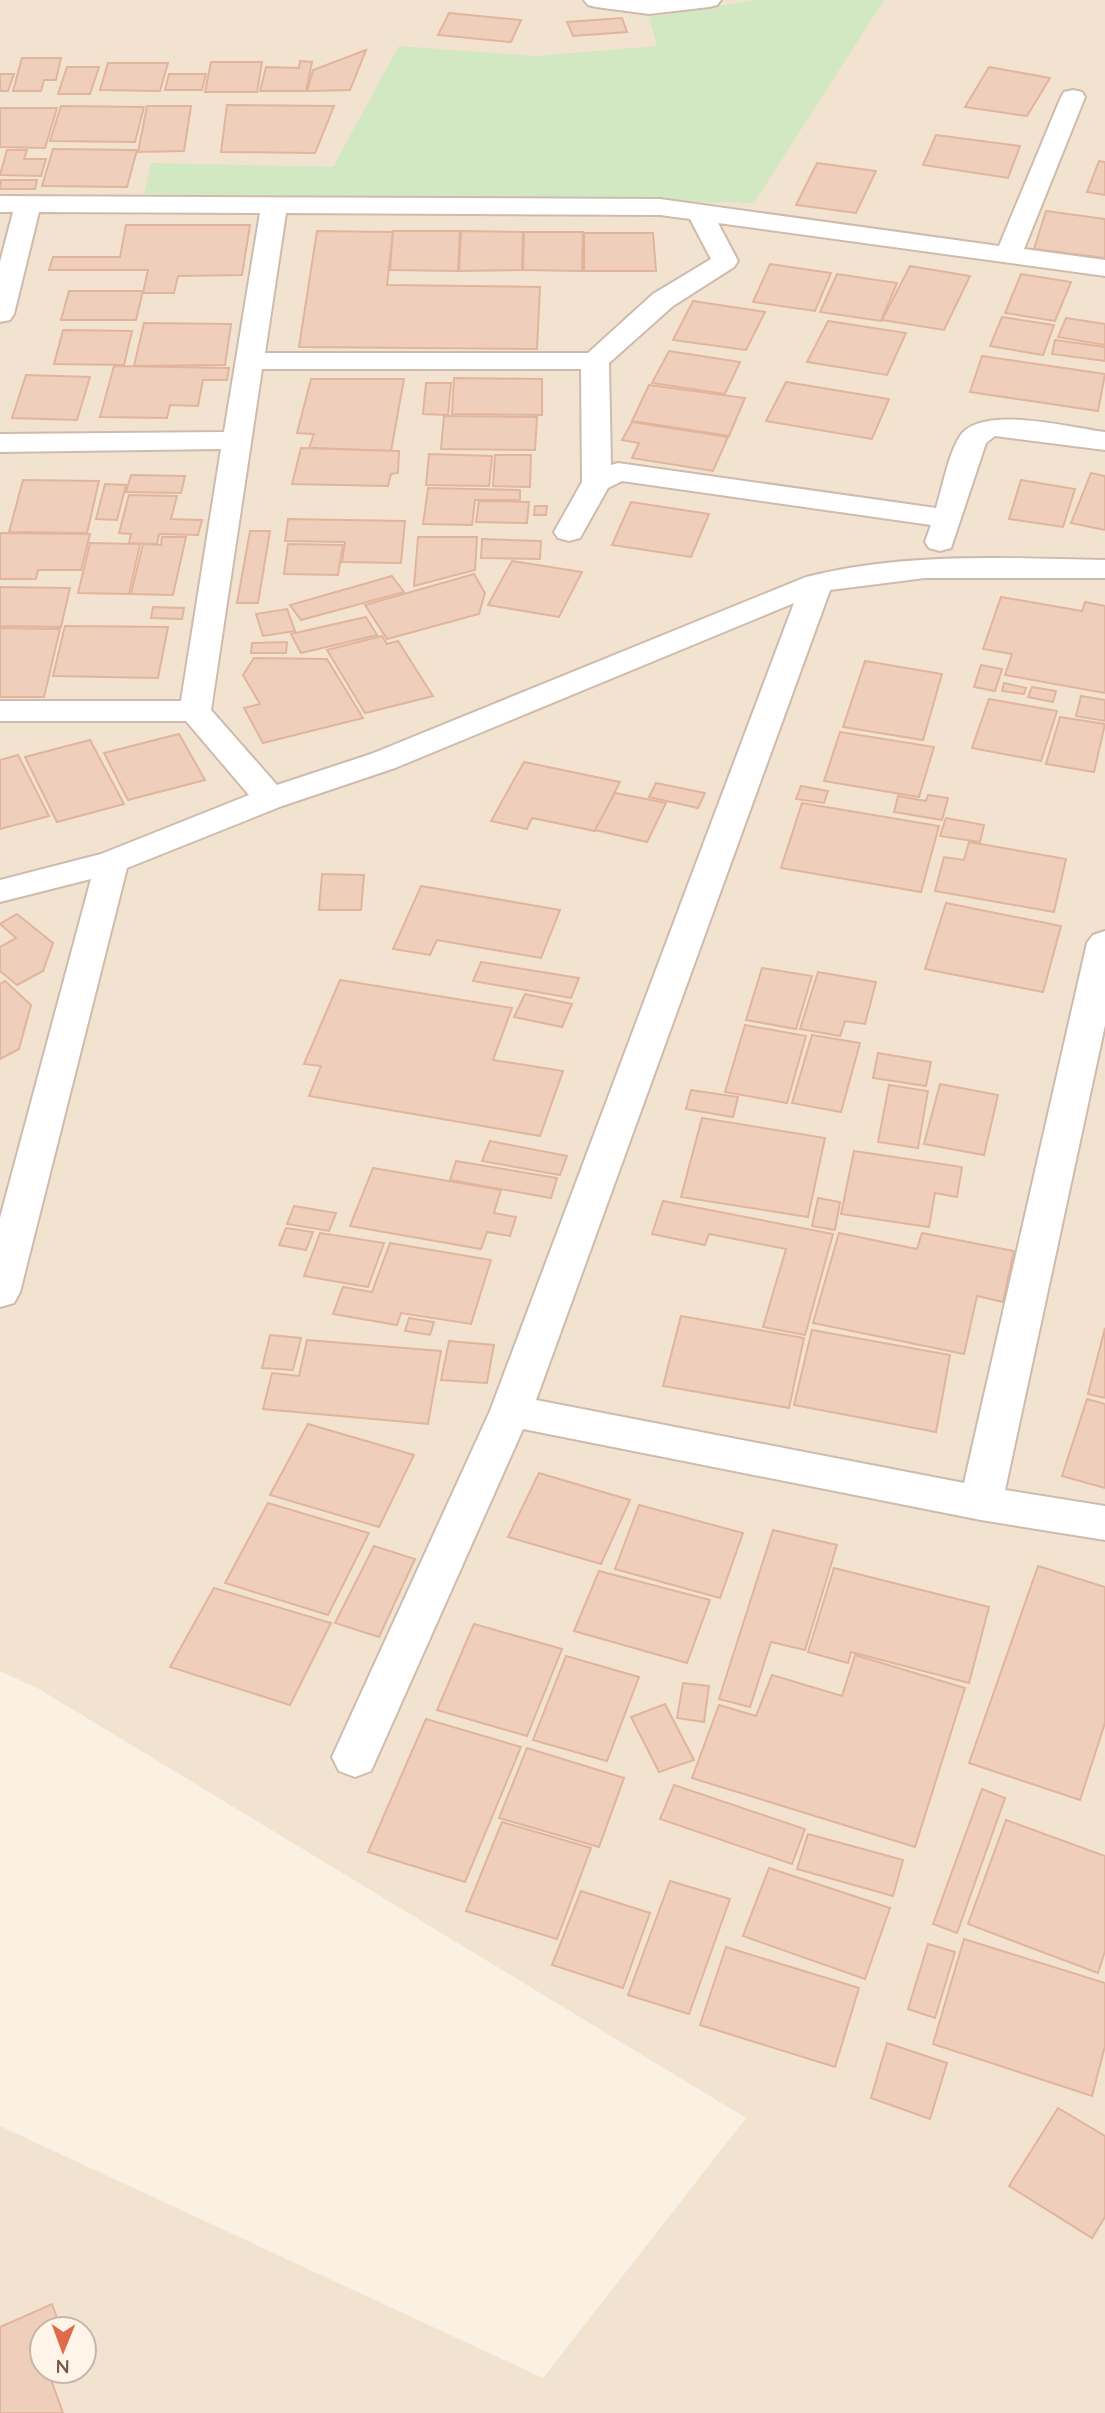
<svg xmlns="http://www.w3.org/2000/svg" width="1105" height="2413" font-family="Quicksand,sans-serif">
<style>
.residential{fill:#f2e3d1;fill-rule:evenodd}
.green{fill:#d2e8c2}
.building{fill:#efcfbb;stroke:#e1b59c;stroke-width:2}
.lines{fill:none;stroke-linecap:round;stroke-linejoin:round}
.minor-casing{stroke:#cebbad;stroke-width:4}
.minor{fill:#fff;fill-rule:evenodd}
</style>
<rect width="100%" height="100%" fill="#fbf1e3"/>
<path class="residential" d="M0 0H1105V2413H0V2126L543 2378 746 2118 39 1689 0 1671ZM42 2329H84V2371H42Z"/>
<path class="green" d="M755 0H884L754 203 144 194 151 163 333 167 399 46 535 56 657 46 649 17Z"/>
<g class="building">
<path d="M449 13 521 20 511 42 438 35Z"/>
<path d="M622 18 627 32 573 36 567 22Z"/>
<path d="M366 50 350 90 307 91 313 70Z"/>
<path d="M22 58H61L56 80H44L41 91H13Z"/>
<path d="M300 61 312 62 306 91H260L266 67 299 68Z"/>
<path d="M211 62H262L257 92H205Z"/>
<path d="M108 63H168L160 91 100 90Z"/>
<path d="M67 67H99L90 94H58Z"/>
<path d="M989 67 1050 78 1027 116 965 107Z"/>
<path d="M0 74H14L8 91H0Z"/>
<path d="M169 74H206L202 90H165Z"/>
<path d="M227 105 334 106 315 153 221 152Z"/>
<path d="M61 106 144 107 135 142 50 141Z"/>
<path d="M147 106H191L184 151 138 152Z"/>
<path d="M0 108H57L45 148 0 147Z"/>
<path d="M936 135 1020 146 1008 178 923 165Z"/>
<path d="M53 149 137 150 127 187 42 186Z"/>
<path d="M7 150H27L24 159H46L41 176 0 175Z"/>
<path d="M1099 161 1105 162V195L1087 192Z"/>
<path d="M817 163 876 171 856 213 796 205Z"/>
<path d="M1 180H37L35 189H0Z"/>
<path d="M1046 211 1105 219V258L1034 249Z"/>
<path d="M126 225H250L242 275 178 276 174 293H143L148 270H49L53 257H120Z"/>
<path d="M317 231 393 232 387 285 540 287 537 349 299 347Z"/>
<path d="M393 231H460L458 271 390 270Z"/>
<path d="M461 231 523 232 522 270 459 271Z"/>
<path d="M524 232H583L582 271 523 270Z"/>
<path d="M584 233H653L656 271H584Z"/>
<path d="M770 264 831 273 815 311 753 302Z"/>
<path d="M910 266 970 276 944 330 882 320Z"/>
<path d="M837 274 897 283 881 321 820 312Z"/>
<path d="M1021 274 1071 282 1055 321 1005 313Z"/>
<path d="M69 291H143L136 320H61Z"/>
<path d="M693 301 765 312 746 350 673 340Z"/>
<path d="M1002 317 1054 325 1043 355 990 346Z"/>
<path d="M1066 318 1105 324V345L1058 337Z"/>
<path d="M828 321 906 333 887 375 807 362Z"/>
<path d="M144 323 231 324 225 365 134 366Z"/>
<path d="M63 330 132 331 124 365 54 364Z"/>
<path d="M1055 340 1105 347V361L1052 354Z"/>
<path d="M669 351 740 362 725 394 652 383Z"/>
<path d="M982 356 1105 374 1098 411 970 392Z"/>
<path d="M114 366 229 368 227 380H203L198 406 170 405 167 418 100 417Z"/>
<path d="M26 375 90 377 77 420 12 418Z"/>
<path d="M454 378 542 379V415L452 414Z"/>
<path d="M311 379H404L391 451 309 448 314 434 297 433Z"/>
<path d="M786 382 889 399 872 439 766 421Z"/>
<path d="M426 383H451L448 415 423 414Z"/>
<path d="M649 385 745 398 729 436 632 421Z"/>
<path d="M444 416 537 417 535 450 441 449Z"/>
<path d="M632 422 728 437 713 471 632 458 639 443 622 440Z"/>
<path d="M301 448 399 451 398 473 391 474 388 486 292 484Z"/>
<path d="M429 454 492 456 489 486 426 485Z"/>
<path d="M495 455H531L530 487 493 486Z"/>
<path d="M1091 473 1105 476V530L1071 523Z"/>
<path d="M131 475 185 476 181 493 126 492Z"/>
<path d="M23 480 99 481 87 533 9 532Z"/>
<path d="M1021 480 1075 489 1063 527 1009 519Z"/>
<path d="M105 484 126 485 117 520 96 519Z"/>
<path d="M428 488 520 490V500H475L472 525 423 524Z"/>
<path d="M129 495 177 496 171 519 202 520 198 535 159 534 157 544 129 543 131 534 119 533Z"/>
<path d="M479 501 529 502 527 523 476 522Z"/>
<path d="M631 502 709 514 691 557 612 545Z"/>
<path d="M535 506H547L546 515H534Z"/>
<path d="M288 519 405 521 401 563 342 562 345 542 285 541Z"/>
<path d="M250 531H270L258 603H237Z"/>
<path d="M0 533 90 534 81 570H38L36 579H0Z"/>
<path d="M162 537H186L173 595 131 594 143 544 161 545Z"/>
<path d="M418 537H477L475 570 414 586Z"/>
<path d="M482 539 541 541 540 559 481 558Z"/>
<path d="M90 543 140 544 129 594 78 593Z"/>
<path d="M288 544 343 545 338 575 284 574Z"/>
<path d="M512 561 582 572 559 617 488 605Z"/>
<path d="M474 574 485 593 479 614 387 639 365 605Z"/>
<path d="M392 576 404 592 301 620 290 605Z"/>
<path d="M0 587 70 588 61 627 0 626Z"/>
<path d="M1001 597 1082 611 1085 602 1105 606V693L1005 675 1012 654 983 649Z"/>
<path d="M153 607 184 608 182 619 151 618Z"/>
<path d="M287 609 295 631 263 636 256 614Z"/>
<path d="M366 617 377 635 301 653 291 634Z"/>
<path d="M65 626 168 627 158 678 53 676Z"/>
<path d="M0 628 60 629 44 697H0Z"/>
<path d="M382 636 387 644 398 641 433 696 365 713 327 650Z"/>
<path d="M287 642 286 653H251L252 643Z"/>
<path d="M254 658 327 659 363 718 263 743 244 708 260 704 243 675Z"/>
<path d="M865 661 942 674 923 740 843 727Z"/>
<path d="M981 665 1002 669 995 691 974 687Z"/>
<path d="M1004 683 1026 688 1024 694 1002 691Z"/>
<path d="M1032 687 1056 691 1053 702 1028 697Z"/>
<path d="M1081 696 1105 700V721L1076 716Z"/>
<path d="M989 699 1057 711 1041 761 972 748Z"/>
<path d="M1060 717 1105 724 1094 772 1046 764Z"/>
<path d="M840 732 934 747 919 797 824 781Z"/>
<path d="M179 734 205 780 128 800 104 753Z"/>
<path d="M90 740 124 804 57 822 25 757Z"/>
<path d="M18 755 49 816 0 829V760Z"/>
<path d="M524 762 620 782 595 831 532 818 527 829 491 821Z"/>
<path d="M656 783 705 793 698 808 649 797Z"/>
<path d="M801 786 828 791 824 803 796 799Z"/>
<path d="M615 793 666 803 647 842 595 830Z"/>
<path d="M928 795 948 798 942 820 894 812 898 796 926 801Z"/>
<path d="M802 803 939 826 921 892 781 868Z"/>
<path d="M946 818 984 825 980 842 940 836Z"/>
<path d="M969 842 1066 859 1054 912 935 891 944 857 964 860Z"/>
<path d="M322 874 364 875 361 910H319Z"/>
<path d="M421 886 560 910 541 958 437 940 430 955 393 949Z"/>
<path d="M946 903 1061 926 1043 992 925 969Z"/>
<path d="M17 914 53 943 43 971 17 985 0 971V947L16 938 0 924Z"/>
<path d="M481 962 579 978 571 998 473 981Z"/>
<path d="M762 968 812 976 796 1029 746 1020Z"/>
<path d="M818 972 876 982 865 1024 845 1021 840 1036 800 1029Z"/>
<path d="M340 980 512 1008 493 1060 563 1071 540 1136 309 1096 321 1066 304 1064Z"/>
<path d="M5 981 31 1005 19 1049 0 1059V984Z"/>
<path d="M525 994 572 1004 562 1027 514 1017Z"/>
<path d="M745 1025 806 1036 787 1103 725 1092Z"/>
<path d="M812 1035 860 1043 841 1112 792 1103Z"/>
<path d="M878 1053 931 1062 926 1086 873 1078Z"/>
<path d="M940 1084 998 1095 984 1155 924 1144Z"/>
<path d="M889 1085 928 1091 918 1148 878 1142Z"/>
<path d="M691 1090 738 1097 733 1117 686 1109Z"/>
<path d="M702 1118 825 1138 808 1217 681 1197Z"/>
<path d="M490 1141 567 1156 560 1175 482 1161Z"/>
<path d="M854 1151 962 1167 957 1197 935 1193 929 1227 841 1214Z"/>
<path d="M456 1161 557 1178 551 1198 450 1180Z"/>
<path d="M373 1168 501 1190 494 1213 516 1217 510 1236 487 1232 481 1249 350 1226Z"/>
<path d="M818 1198 840 1202 835 1230 812 1226Z"/>
<path d="M663 1201 833 1234 805 1335 763 1327 786 1249 709 1234 705 1245 652 1234Z"/>
<path d="M294 1206 336 1213 329 1231 287 1224Z"/>
<path d="M286 1228 313 1232 306 1250 279 1245Z"/>
<path d="M320 1233 384 1243 368 1287 304 1276Z"/>
<path d="M839 1233 917 1249 922 1233 1014 1251 1003 1302 977 1296 964 1354 813 1323Z"/>
<path d="M390 1243 491 1260 471 1324 401 1313 397 1325 333 1314 343 1287 372 1292Z"/>
<path d="M681 1316 804 1338 789 1408 663 1386Z"/>
<path d="M409 1318 434 1322 430 1335 405 1331Z"/>
<path d="M1105 1328V1398L1088 1394Z"/>
<path d="M812 1330 950 1355 936 1432 794 1405Z"/>
<path d="M270 1335 301 1338 293 1370 262 1368Z"/>
<path d="M307 1340 441 1351 428 1424 263 1409 272 1373 299 1376Z"/>
<path d="M449 1341 494 1345 487 1383 441 1380Z"/>
<path d="M1087 1399 1105 1404V1488L1062 1476Z"/>
<path d="M308 1424 414 1455 379 1527 270 1495Z"/>
<path d="M539 1473 630 1500 601 1564 508 1537Z"/>
<path d="M268 1503 369 1533 328 1615 225 1583Z"/>
<path d="M639 1505 743 1533 720 1598 615 1569Z"/>
<path d="M773 1530 837 1545 805 1650 771 1642 750 1707 719 1699Z"/>
<path d="M374 1546 415 1559 379 1637 335 1623Z"/>
<path d="M1038 1566 1105 1587V1723L1080 1800 969 1763Z"/>
<path d="M834 1568 989 1607 969 1683 851 1652 848 1663 808 1652Z"/>
<path d="M599 1571 710 1600 687 1663 574 1631Z"/>
<path d="M214 1588 331 1623 290 1705 170 1667Z"/>
<path d="M474 1624 562 1649 527 1736 437 1710Z"/>
<path d="M855 1655 965 1688 915 1847 692 1778 719 1705 756 1716 772 1675 842 1696Z"/>
<path d="M566 1656 639 1677 607 1761 533 1740Z"/>
<path d="M683 1683 709 1686 704 1722 677 1718Z"/>
<path d="M665 1704 694 1760 659 1772 631 1717Z"/>
<path d="M426 1719 521 1747 465 1882 368 1852Z"/>
<path d="M527 1748 624 1778 599 1847 499 1818Z"/>
<path d="M674 1785 805 1829 792 1864 660 1819Z"/>
<path d="M982 1789 1005 1798 957 1933 933 1924Z"/>
<path d="M1006 1820 1105 1856V1951L1098 1973 968 1924Z"/>
<path d="M502 1822 591 1848 557 1939 466 1911Z"/>
<path d="M808 1834 903 1860 893 1896 797 1869Z"/>
<path d="M769 1868 890 1908 865 1979 743 1936Z"/>
<path d="M670 1881 730 1899 689 2014 628 1995Z"/>
<path d="M581 1891 650 1913 623 1988 552 1965Z"/>
<path d="M964 1939 1105 1983V2046L1092 2096 933 2044Z"/>
<path d="M928 1944 955 1952 935 2018 908 2009Z"/>
<path d="M726 1947 859 1988 835 2067 700 2025Z"/>
<path d="M887 2043 947 2063 930 2119 871 2098Z"/>
<path d="M1058 2108 1105 2136V2217L1092 2238 1009 2186Z"/>
<path d="M52 2304 61 2329H42V2371H48L63 2413H0V2327Z"/>
</g>
<g class="lines">
<defs>
<g id="minor">
<path d="M584 0H721L717 5 709 7 649 14 596 7 588 5Z"/>
<path d="M1073 90 1082 92 1085 97 1024 249 1105 260V276L718 223 738 261 734 267 673 306 609 363 611 465 618 463 936 508C943 486 948 455 960 436 982 404 1072 428 1105 432V450L995 436 986 443 951 548 940 551 929 548 925 542 931 525 622 481 608 488 580 538 569 541 558 538 554 532 582 482 581 369H262L211 710 277 785 371 754 806 577C904 552 1005 558 1105 560V578H925L830 590 536 1400 964 1483 1087 943 1093 935 1105 931V1025L1005 1490 1105 1506V1540L981 1520 523 1429 371 1771 355 1777 339 1771 332 1757 490 1411 794 603 395 768 282 806 127 868 20 1292 14 1303 0 1307V1218L91 879 0 902V880L101 854 249 795 186 721H0V701H181L221 449 0 452V434L224 432 260 213 39 212 14 314 10 320 0 322V262L13 212H0V196L660 199 999 246 1061 97 1064 92ZM286 213 660 215 690 219 711 259 653 294 588 353H265Z"/>
</g>
</defs>
<use href="#minor" class="minor-casing"/>
<use href="#minor" class="minor"/>
</g>
<g transform="translate(63 2350) rotate(181)"><circle r="33" fill="#fef5e8" stroke="#c6b6a9" stroke-width="2"/>
<path d="M0-5L12 26L0 18L-12 26Z" fill="#e16a4c"/>
<text y="-10" font-size="19" font-weight="bold" text-anchor="middle" fill="#72574a">N</text>
</g>
</svg>
